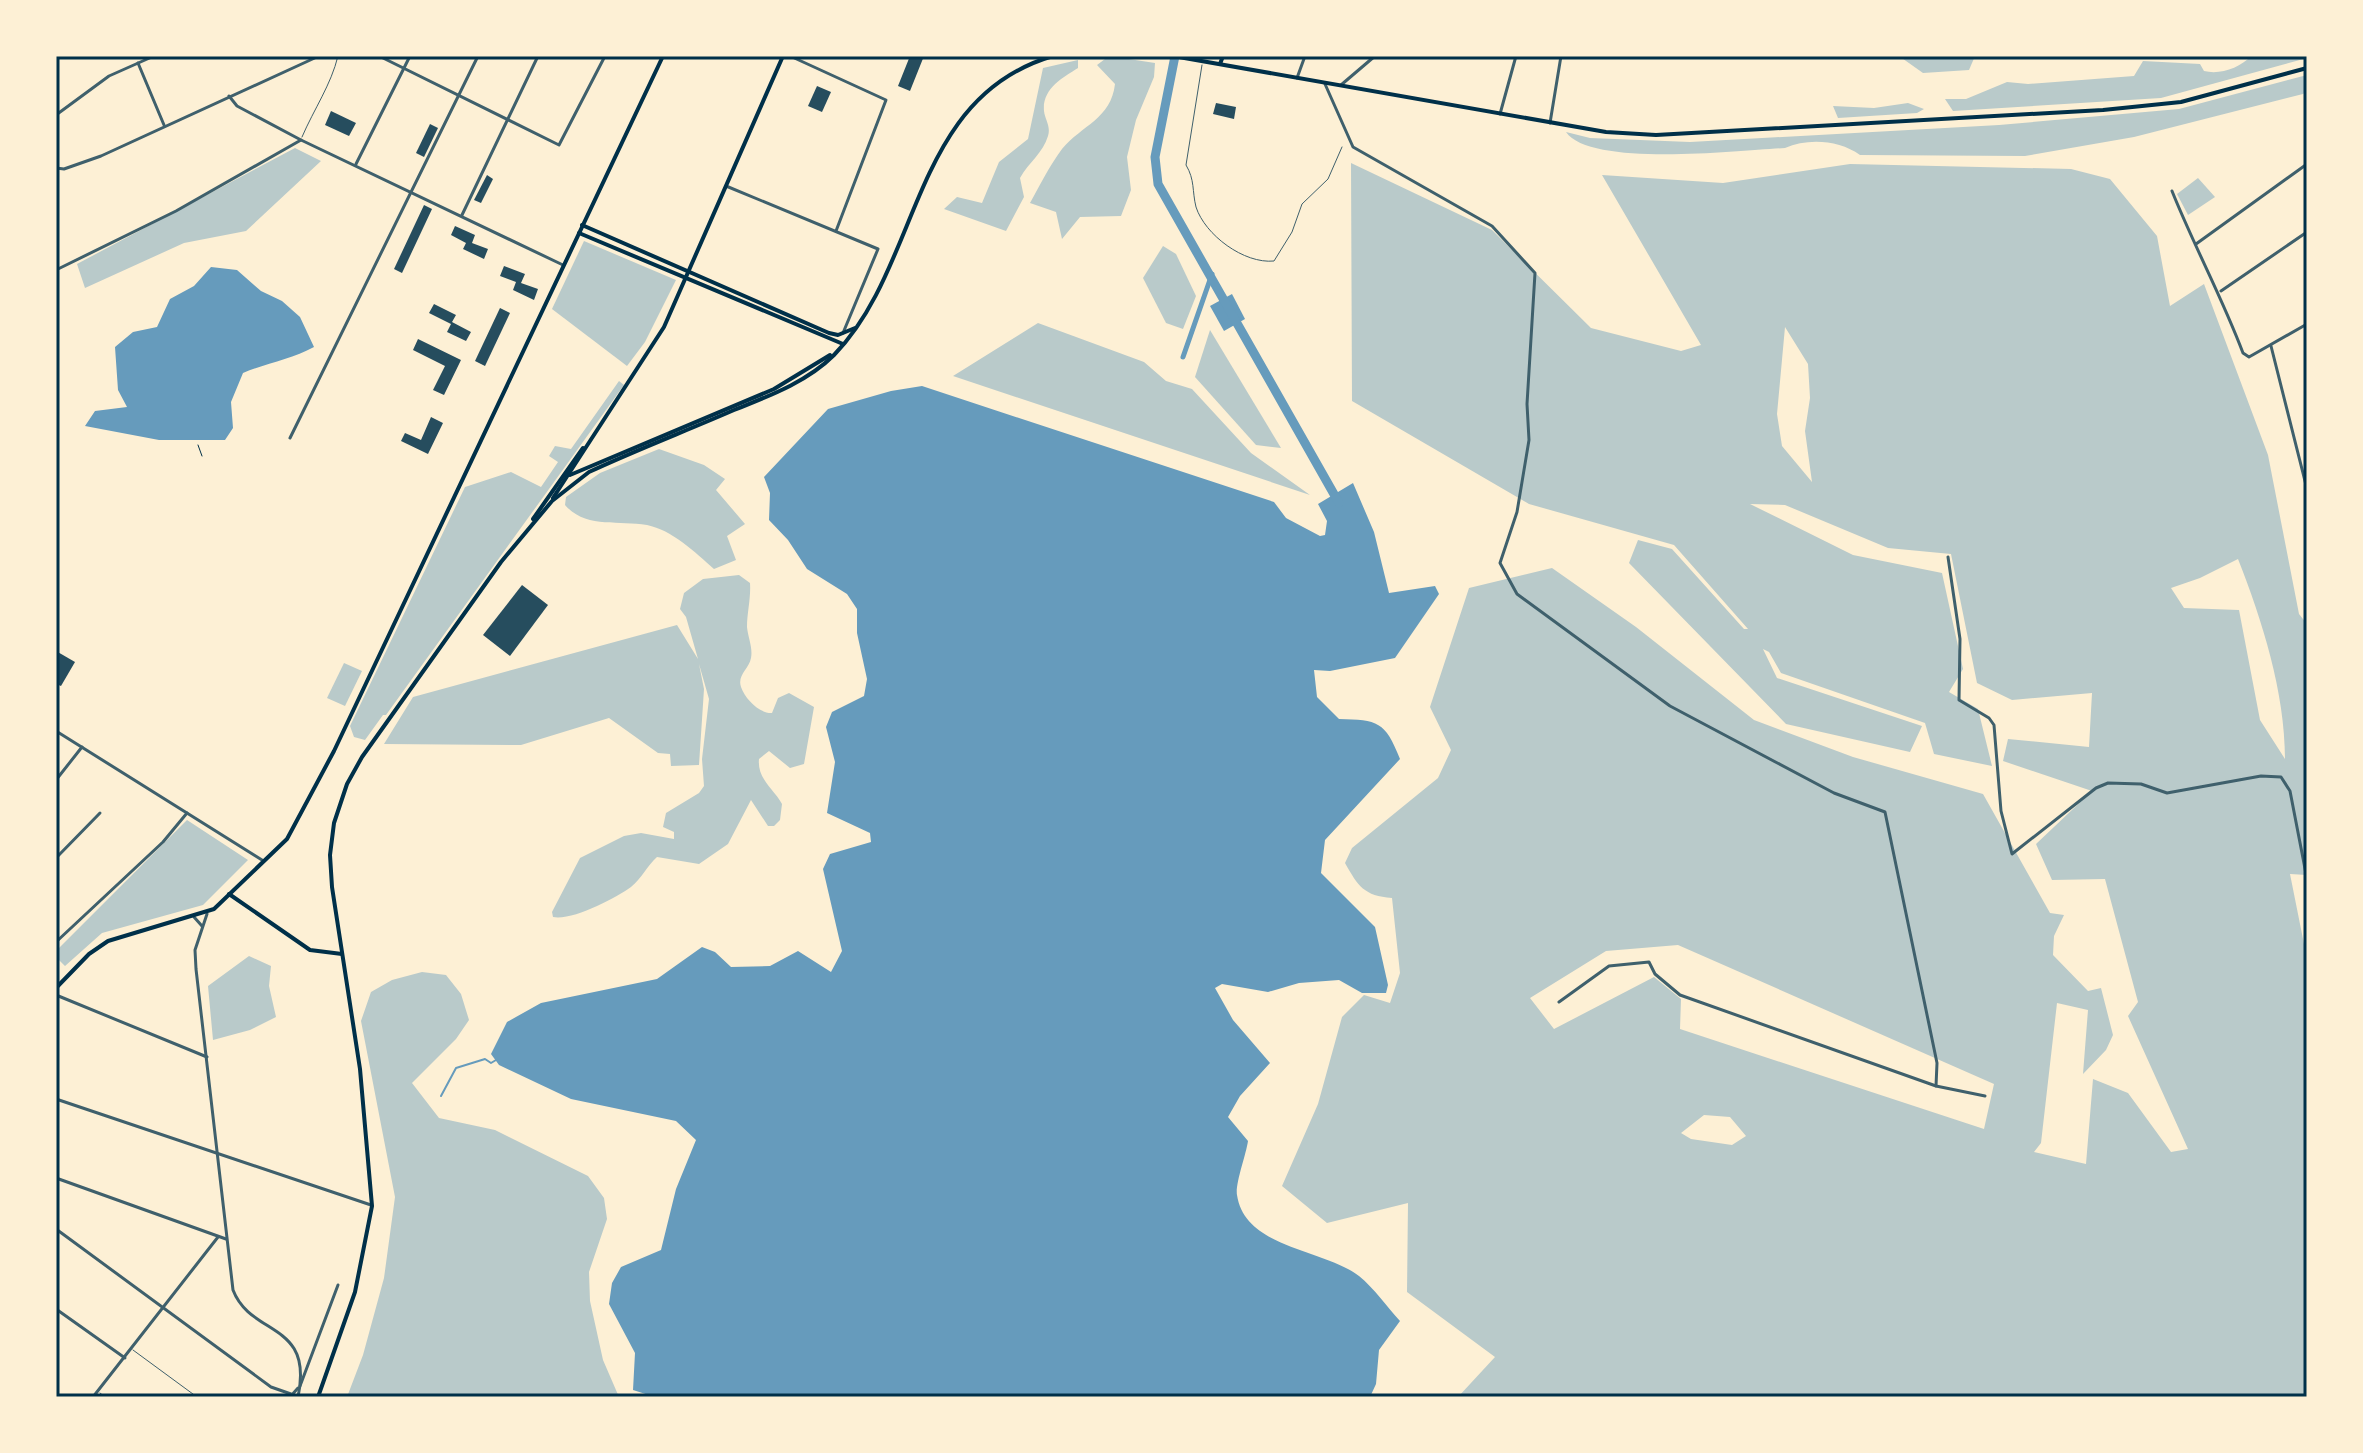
<svg xmlns="http://www.w3.org/2000/svg" width="2363" height="1453" font-family="'PT Sans',sans-serif">
<style>
.green{fill:#b9caca;fill-rule:evenodd}
.water{fill:#669bbc}
.lines{fill:none;stroke-linecap:round;stroke-linejoin:round}
.stream{stroke:#669bbc;stroke-width:2}
.canal{stroke:#669bbc;stroke-width:5}
.river{stroke:#669bbc;stroke-width:9}
.building{fill:#264d5e}
.path{stroke:#003049;stroke-width:1}
.service{stroke:#3f606c;stroke-width:1}
.minor{stroke:#3f606c;stroke-width:3}
.tertiary{stroke:#3f606c;stroke-width:3}
.secondary{stroke:#003049;stroke-width:4}
.primary{stroke:#003049;stroke-width:4}
.neatline{fill:none;stroke:#003049;stroke-width:3}
</style>
<rect width="100%" height="100%" fill="#fdf0d5"/>
<g class="green">
<path d="M1109 56 1155 63 1154 77 1136 120 1127 157 1131 190 1121 216 1080 217 1062 239 1056 212 1030 203C1040 185 1050 165 1062 149 1082 125 1111 119 1115 84L1097 65Z"/>
<path d="M1899 56H1975L1969 70 1923 73Z"/>
<path d="M2251 56 2307 58 2161 98 1953 111 1945 99H1966L2007 82 2028 84 2134 76 2143 61 2200 64 2204 71C2220 75 2240 68 2251 56Z"/>
<path d="M1078 60V68C1062 78 1042 89 1044 111 1045 120 1051 126 1048 136 1043 153 1029 162 1020 178L1024 197 1006 231 944 209 957 197 982 203 999 162 1028 139 1043 68Z"/>
<path d="M2307 75V91L2303 94 2134 137 2025 156 1860 155C1839 140 1808 138 1785 148 1741 150 1591 168 1566 132L1590 138 1690 142 1999 125 2179 109Z"/>
<path d="M1908 103 1924 109 1917 113 1838 118 1833 106 1874 108Z"/>
<path d="M295 148 321 161 246 231 184 243 85 288 77 264Z"/>
<path d="M1351 163 1492 230 1591 328 1681 351 1701 345 1602 175 1723 183 1850 164 2071 169 2110 179 2157 236 2170 306 2204 284 2268 455 2299 614 2307 624V875L2290 874 2307 959V1397H1458L1495 1357 1407 1292 1408 1203 1327 1223 1282 1186 1318 1104 1342 1017 1364 995 1390 1003 1400 973 1392 898C1364 896 1358 886 1345 863L1352 848 1438 778 1451 750 1430 707 1469 588 1552 568 1636 627 1754 720 1853 757 1983 794 2050 913 2064 915 2054 936 2053 955 2088 991 2101 988 2113 1035 2106 1050 2083 1074 2088 1010 2057 1003 2041 1143 2034 1152 2086 1164 2093 1079 2128 1093 2171 1152 2188 1149 2128 1016 2138 1002 2105 879 2052 880 2036 844 2092 791 2003 761 2008 739 2089 747 2092 693 2012 700 1977 683 1951 554 1888 548 1785 505 1750 504 1853 555 1942 573 1963 669 1949 692 1978 709 1992 766 1934 754 1925 723 1781 673 1769 652 1763 649 1777 678 1922 726 1910 752 1786 724 1629 563 1638 540 1672 549 1744 629H1748L1674 545 1529 504 1352 401ZM1785 327 1808 364 1810 398 1805 431 1812 482 1782 446 1777 414ZM2238 559C2262 620 2285 692 2285 759L2260 720 2239 610 2184 608 2171 588 2200 578ZM1678 945 1994 1084 1984 1129 1680 1029 1681 999 1654 977 1554 1029 1530 998 1606 951ZM1704 1115 1730 1117 1746 1136 1732 1145 1691 1139 1681 1133Z"/>
<path d="M2198 178 2215 197 2188 215 2177 194Z"/>
<path d="M584 241 676 280 645 342 627 366 552 309Z"/>
<path d="M1163 246 1176 254 1196 296 1183 329 1166 323 1143 278Z"/>
<path d="M1038 323 1144 362 1166 381 1192 389 1251 453 1310 495 953 376Z"/>
<path d="M1210 330 1281 448 1256 445 1195 377Z"/>
<path d="M619 381 624 385 386 715H383L365 740 354 737 350 726 465 487 511 472 541 487 558 462 549 456 555 446 571 449Z"/>
<path d="M659 449 704 465 725 479 716 490 745 524 727 536 736 560 714 569C695 552 672 530 647 525 618 520 586 529 565 505L566 497 600 473Z"/>
<path d="M739 575 750 583C751 598 747 613 747 627 748 637 753 648 751 658 749 669 737 675 741 687 745 699 760 714 772 713L778 698 789 693 814 707 804 764 790 768 769 751 759 759C757 779 773 788 782 804L780 820 774 826H768L751 800 728 844 699 864 657 857C647 866 642 878 631 887 616 898 572 921 553 917L552 912 580 858 624 836 641 833 674 839V832L663 827 666 813 699 793 704 786 702 759 709 699 699 664 704 689 699 765 671 766 670 754 658 753 609 718 521 745 384 744 413 697 677 625 698 659 686 617 680 609 684 593 703 579Z"/>
<path d="M344 663 362 671 345 706 327 698Z"/>
<path d="M187 820 248 860 203 905 102 933 65 966 56 957V951Z"/>
<path d="M249 956 271 966 269 986 276 1017 250 1030 213 1040 208 986Z"/>
<path d="M422 972 446 975 461 994 469 1020 456 1039 412 1083 439 1118 495 1130 588 1176 604 1198 607 1219 589 1272 590 1301 603 1360 619 1397H347L363 1355 384 1278 395 1197 361 1021 371 992 392 980Z"/>
</g>
<g class="water">
<path d="M211 267 237 270 261 291 282 301 300 317 314 347C292 359 267 363 243 373L231 402 233 428 225 440H159L85 426 95 411 127 407 118 390 115 347 133 332 157 327 170 299 194 286Z"/>
<path d="M1232 294 1245 319 1224 331 1210 306Z"/>
<path d="M922 386 1274 502 1286 518 1320 536 1325 535 1327 521 1318 504 1353 483 1374 532 1389 593 1435 586 1439 594 1395 658 1330 671 1314 670 1317 697 1339 719C1378 720 1385 721 1400 759L1325 840 1321 873 1375 927 1388 985 1386 993H1362L1339 980 1299 983 1268 992 1222 984 1215 988 1233 1020 1270 1063 1240 1096 1228 1117 1248 1141C1246 1155 1235 1184 1237 1195 1245 1249 1325 1249 1359 1276 1374 1288 1387 1307 1400 1321L1379 1350 1376 1384 1370 1397H655L633 1390 635 1353 609 1304 612 1283 621 1267 661 1250 676 1189 696 1140 676 1121 571 1099 499 1065 491 1054 507 1022 541 1003 657 979 702 947 715 952 731 967 770 966 798 951 831 972 842 951 823 869 830 854 871 842 870 833 827 813 835 762 826 727 832 712 864 696 867 679 857 633V609L847 594 807 569 788 540 769 520 770 493 764 477 828 409 891 391Z"/>
</g>
<g class="lines">
<path class="stream" d="M441 1096 456 1068 485 1059 491 1063 496 1060"/>
<path class="canal" d="M1183 357 1212 274"/>
<path class="river" d="M1175 56 1155 157 1158 184 1339 503"/>
</g>
<g class="building">
<path d="M910 56H924L910 91 898 86Z"/>
<path d="M817 86 831 92 822 112 808 106Z"/>
<path d="M1216 103 1236 107 1234 119 1213 114Z"/>
<path d="M331 111 356 123 349 136 325 125Z"/>
<path d="M430 124 438 128 424 157 416 153Z"/>
<path d="M487 175 493 179 481 203 474 200Z"/>
<path d="M424 205 432 209 402 273 394 269Z"/>
<path d="M455 226 475 235 472 243 488 249 484 259 463 249 466 243 451 235Z"/>
<path d="M504 266 525 274 521 283 538 289 534 300 513 290 516 282 500 276Z"/>
<path d="M434 304 456 315 452 322 471 332 466 341 447 332 451 324 429 313Z"/>
<path d="M500 308 510 313 485 366 475 361Z"/>
<path d="M418 339 461 360 444 395 433 390 445 366 413 350Z"/>
<path d="M431 417 443 423 428 454 401 441 405 433 421 440Z"/>
<path d="M522 585 548 605 510 656 483 635Z"/>
<path d="M56 651 75 662 61 686 56 684Z"/>
</g>
<g class="lines">
<path class="path" d="M198 445 202 456"/>
<g class="service">
<path d="M1202 65 1186 165C1195 180 1192 191 1196 207 1205 235 1244 264 1274 261L1292 232 1302 204 1328 179 1342 147"/>
<path d="M302 137C314 109 331 85 338 56"/>
<path d="M133 1350 197 1397"/>
<path d="M100 1393 105 1397"/>
</g>
<g class="minor">
<path d="M379 56 559 145 605 56"/>
<path d="M790 56 886 100 836 231"/>
<path d="M138 63 164 125"/>
<path d="M1297 78 1305 56"/>
<path d="M1325 84 1353 147 1492 226 1535 273 1527 404 1529 440 1517 512 1500 563 1517 594 1670 706 1834 793 1885 812 1937 1063 1936 1086"/>
<path d="M1341 85 1375 56"/>
<path d="M229 96 237 106 301 140 563 265"/>
<path d="M1500 114 1516 56"/>
<path d="M56 115 109 76 154 56"/>
<path d="M1550 123 1561 56"/>
<path d="M356 164 410 56"/>
<path d="M56 168 64 169 101 156 319 56"/>
<path d="M726 186 878 249 843 333"/>
<path d="M2172 191C2194 246 2222 297 2243 353L2249 357 2307 324"/>
<path d="M462 215 538 56"/>
<path d="M2196 244 2307 164"/>
<path d="M56 270 176 211 301 140"/>
<path d="M2221 291 2307 232"/>
<path d="M2271 346 2307 489"/>
<path d="M290 438 478 56"/>
<path d="M1948 557 1960 639 1959 700 1989 718 1994 725 2001 811 2012 854 2096 788 2108 783 2141 784 2167 793 2261 776 2281 777 2290 791 2307 879"/>
<path d="M56 731 262 860"/>
<path d="M56 780 82 747"/>
<path d="M56 858 100 813"/>
<path d="M56 942 163 842 187 813"/>
<path d="M56 995 207 1057"/>
<path d="M1559 1002 1609 966 1649 962 1655 974 1680 995 1936 1086 1985 1096"/>
<path d="M56 1099 371 1205"/>
<path d="M56 1178 226 1239"/>
<path d="M56 1229 271 1387 291 1394"/>
<path d="M56 1309 125 1358"/>
<path d="M300 1386 338 1285"/>
<path d="M93 1397 218 1237"/>
</g>
<g class="tertiary">
<path d="M207 914 195 950 196 969 233 1290C251 1337 314 1321 298 1397"/>
<path d="M194 917 202 926"/>
<path d="M290 1397 298 1388"/>
</g>
<g class="secondary">
<path d="M1220 64 1223 56"/>
<path d="M582 225 829 333 838 335 855 328"/>
<path d="M579 233 843 344"/>
<path d="M229 894 310 950 342 954"/>
<path d="M56 988 89 954 108 941 214 909 287 839 334 751 663 56"/>
</g>
<g class="primary">
<path d="M1173 56 1606 132 1656 135 2103 110 2181 102 2307 68"/>
<path d="M570 475 774 389 830 355"/>
<path d="M553 498 664 327 783 56"/>
<path d="M533 519 583 448"/>
<path d="M318 1397 355 1292 372 1206 360 1069 332 887 330 855 334 823 347 784 362 757 501 562 552 501 589 472C636 450 686 431 734 410 769 396 807 382 834 355 922 265 910 98 1053 56"/>
</g>
</g>
<rect width="2363" height="1453" fill="none" stroke="#fdf0d5" stroke-width="116"/>
<rect x="58" y="58" width="2247" height="1337" class="neatline"/>
</svg>
